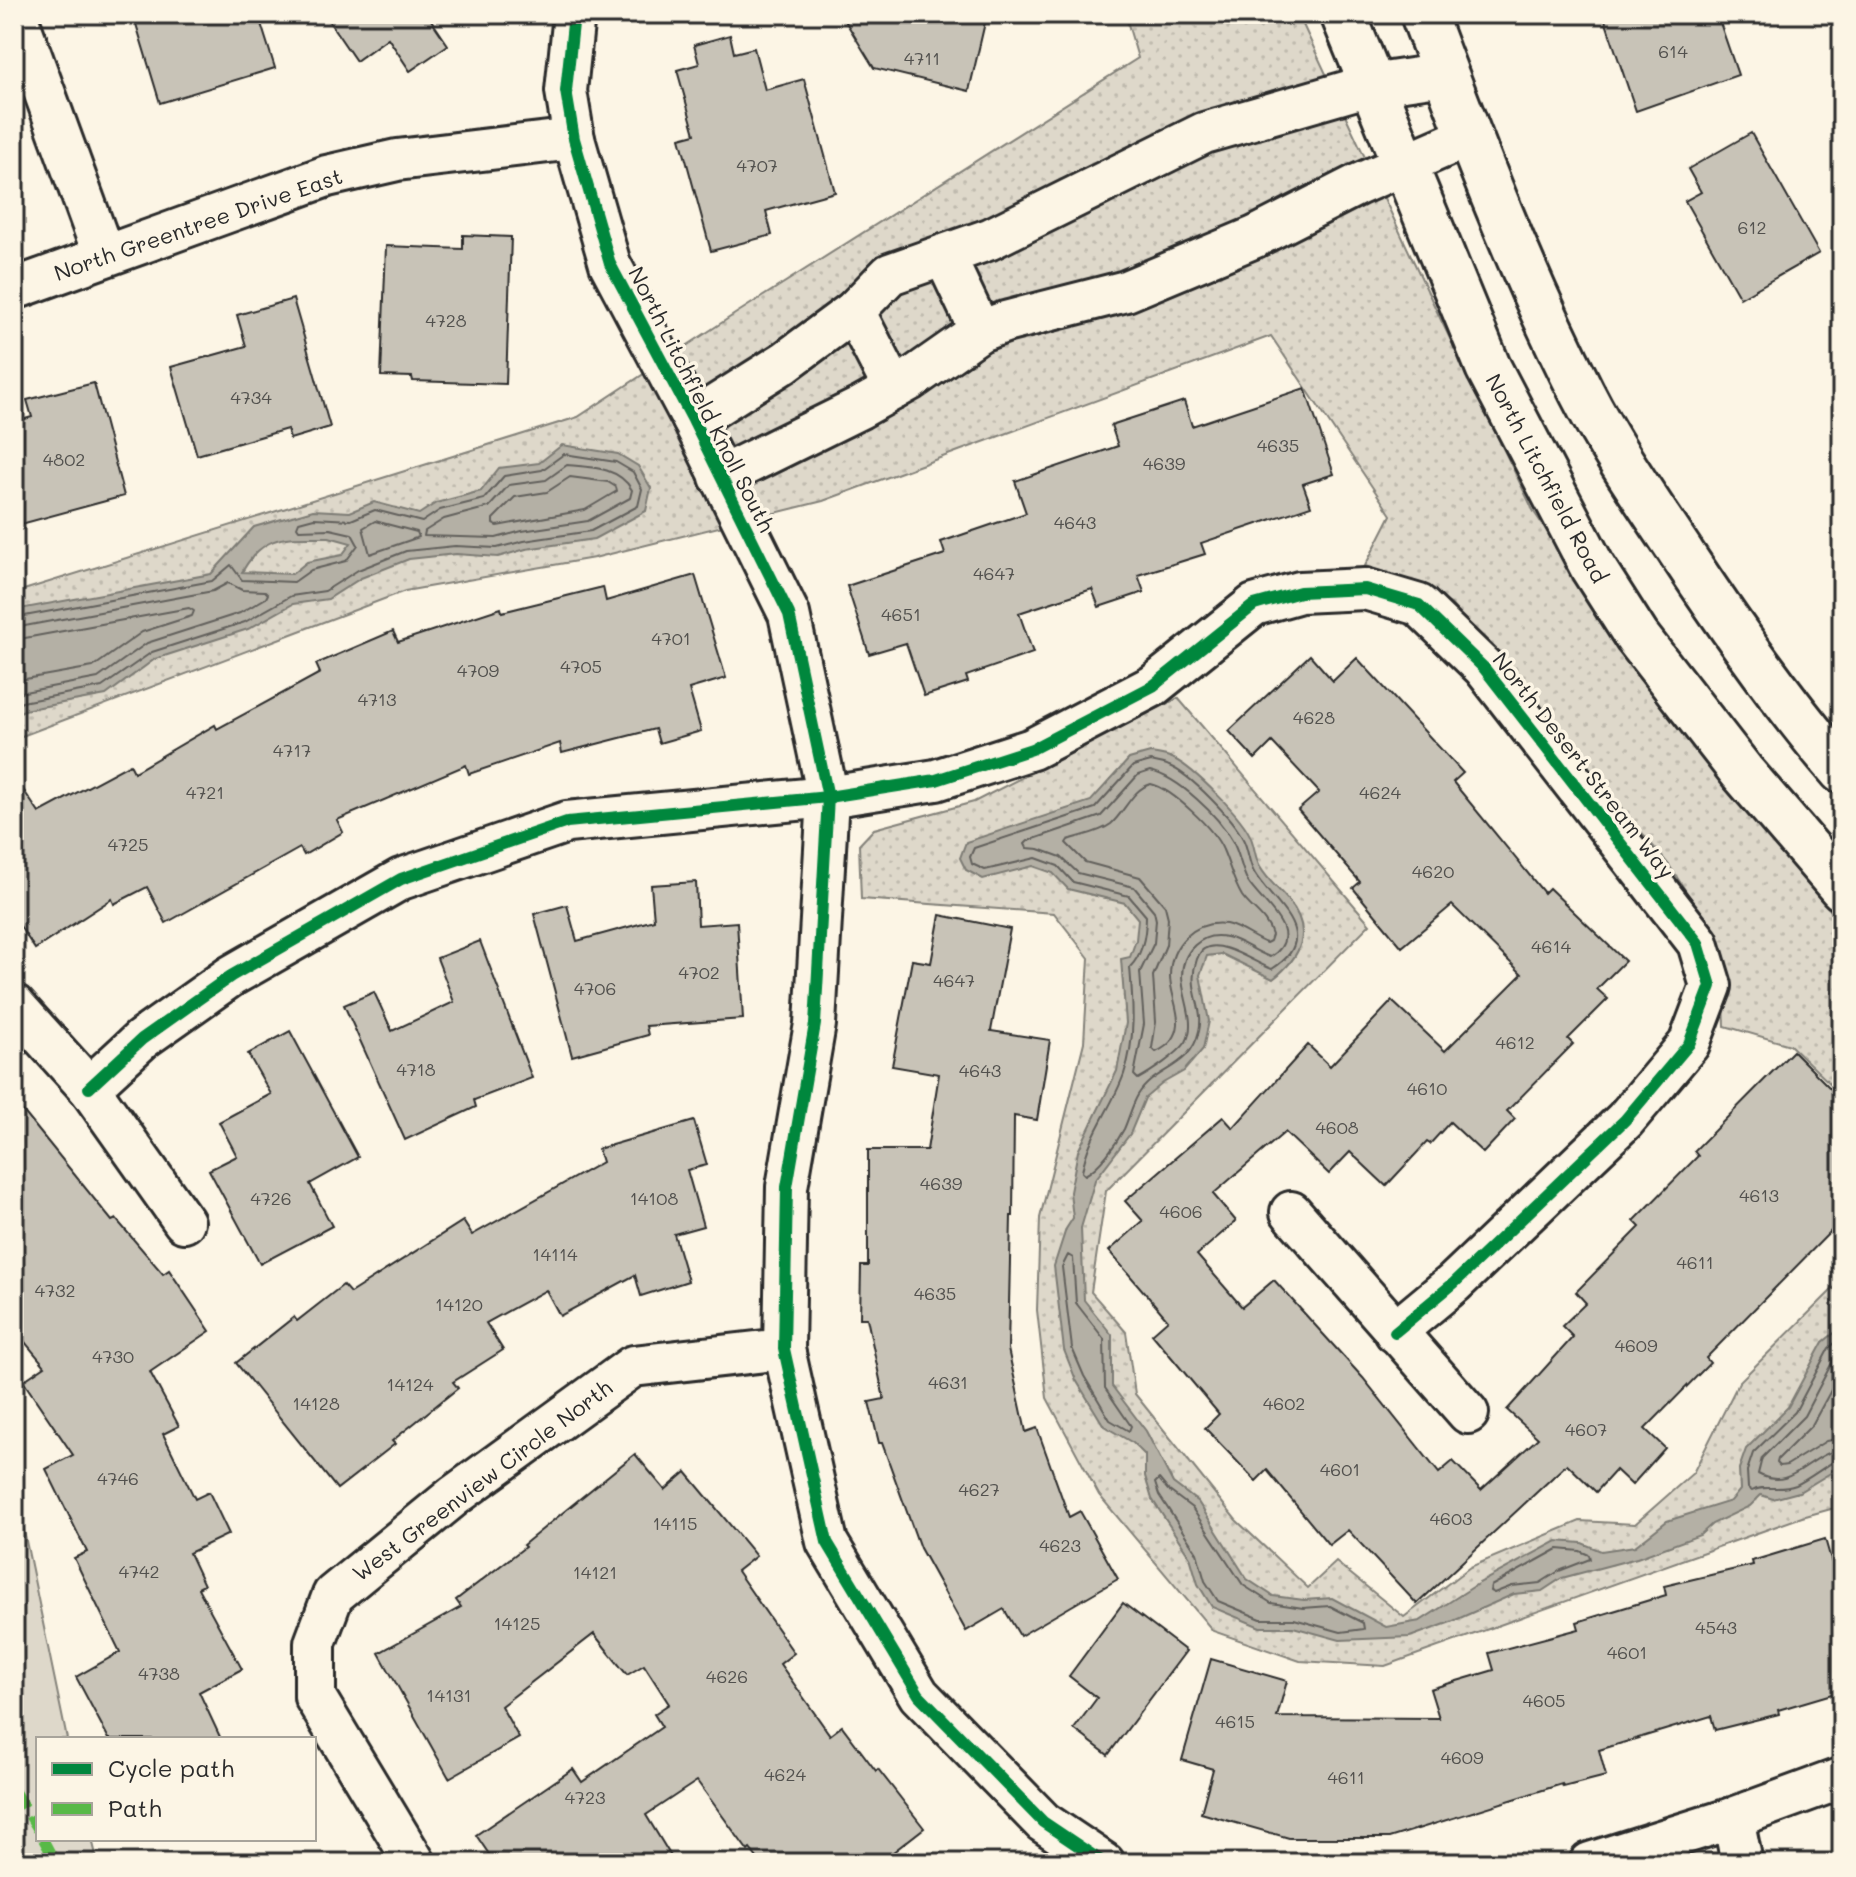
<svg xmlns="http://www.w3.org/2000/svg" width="1856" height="1877" font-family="Mali,sans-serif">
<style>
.grass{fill:#ded8ca;stroke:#84827a;stroke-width:2}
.garden{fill:url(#garden-dots);stroke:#84827a;stroke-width:2}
.water{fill:#b4b0a5;stroke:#7d7b74;stroke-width:2;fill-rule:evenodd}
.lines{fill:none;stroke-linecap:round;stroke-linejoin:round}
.shore{stroke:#62605c;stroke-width:2}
.building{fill:#c8c3b7;stroke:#2b2b2b;stroke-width:2}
.minor-casing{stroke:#2b2b2b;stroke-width:46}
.major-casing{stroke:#2b2b2b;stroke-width:50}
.minor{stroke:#fcf5e5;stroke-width:40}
.major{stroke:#fcf5e5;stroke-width:44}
.quiet{stroke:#58b947;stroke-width:10;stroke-dasharray:20 10;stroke-linecap:butt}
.cycleway-casing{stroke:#fcf5e5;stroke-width:17}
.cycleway{stroke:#00873e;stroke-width:12}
.labels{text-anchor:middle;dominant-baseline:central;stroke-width:7;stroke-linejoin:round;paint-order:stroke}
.number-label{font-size:18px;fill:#52514e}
.street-label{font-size:22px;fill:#2b2b2b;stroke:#fcf5e5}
</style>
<defs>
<pattern id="garden-dots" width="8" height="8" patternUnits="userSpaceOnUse" patternTransform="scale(2)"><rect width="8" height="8" fill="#ded8ca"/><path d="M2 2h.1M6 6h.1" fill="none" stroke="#bfbaae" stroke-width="1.8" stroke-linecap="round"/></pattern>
</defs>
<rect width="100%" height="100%" fill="#fcf5e5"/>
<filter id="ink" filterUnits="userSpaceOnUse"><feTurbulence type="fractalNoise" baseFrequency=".0125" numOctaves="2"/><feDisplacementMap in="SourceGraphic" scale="16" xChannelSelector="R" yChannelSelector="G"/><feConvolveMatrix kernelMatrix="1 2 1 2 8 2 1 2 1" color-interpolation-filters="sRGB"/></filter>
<g filter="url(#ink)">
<path class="grass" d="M14 1483 67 1739H38V1839H92L98 1863H14Z"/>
<g class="garden">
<path d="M1125 14H1298L1441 320 1534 512 1695 750 1842 924V1095L1790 1045 1725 1026 1723 976 1709 927 1669 865 1451 604 1404 580 1365 566 1391 515 1271 336 823 501 594 558 405 591 14 739V593L578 417 735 314 1138 58Z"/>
<path d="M1178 698 1370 924 1106 1191 1091 1292 1126 1332 1135 1394 1236 1520 1308 1588 1336 1562 1404 1617 1470 1567 1580 1521 1635 1524 1693 1473 1739 1382 1842 1280V1506L1802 1517 1385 1666 1300 1661 1213 1631 1099 1495 1047 1398 1037 1310 1040 1218 1084 1042 1089 958 1054 913 861 899 859 845 874 829 974 802Z"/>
</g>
<g class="water">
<path d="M562 445 618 454 638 466 651 488 646 511 594 539 526 549 498 557 456 554 409 559 361 578 328 599 293 604 248 629 155 659 106 695 24 710 14 715V610L211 574 254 527 313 510 350 512 374 502 419 514 436 503 481 491 499 468 539 463ZM329 537 351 543 342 555 307 562 292 574 242 572C265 531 288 538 329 537Z"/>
<path d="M1150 753C1157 754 1167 755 1174 759 1193 768 1244 818 1251 838 1255 848 1255 858 1260 867 1268 881 1279 889 1288 900 1314 931 1301 957 1273 979L1222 954 1207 956 1200 975 1209 1021 1203 1049 1184 1071 1163 1083 1145 1098 1130 1134 1095 1180 1081 1228 1084 1300 1112 1335V1386L1146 1431 1173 1483 1198 1502 1247 1579 1273 1596 1304 1600 1332 1598 1386 1627 1420 1621 1479 1583 1557 1541 1582 1543 1601 1551 1635 1546 1667 1521 1731 1501 1740 1490 1739 1469 1746 1449 1788 1407 1823 1342 1842 1327V1466L1799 1492 1773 1499 1761 1495 1750 1506 1712 1524 1700 1535 1637 1558 1562 1578 1542 1591 1514 1594 1451 1622 1410 1637 1340 1640 1293 1627H1260L1212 1607 1198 1584 1190 1557 1152 1499 1145 1476V1455L1133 1443 1104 1426 1076 1380 1064 1350 1054 1266 1066 1229 1073 1218 1070 1192 1078 1151 1117 1071 1126 1023 1121 959 1130 957 1136 940 1138 919 1125 903 1068 889 1053 873 1033 866 983 879 966 870 960 858 966 842 1091 801 1129 759Z"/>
</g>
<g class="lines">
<g class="shore">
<path d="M567 465C592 467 619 467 632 490L630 498 588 521 522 531 496 538 424 536 425 531 444 519 489 507 509 485 546 480Z"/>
<path d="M570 477 608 482 616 487 617 491 585 510 497 526 493 524V519L515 497 547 492Z"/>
<path d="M375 521 417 532 419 537 370 554 363 528Z"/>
<path d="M14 618 212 581 231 565 242 580 294 582 311 570 346 561 358 545 352 534 330 529 299 530 297 527 299 522 314 518 351 520 375 510 422 522 440 510 484 499 504 476 542 470 564 454 616 462 633 472 642 489 638 506 591 531 524 541 497 548 455 546 406 551 358 570 325 591 291 596 245 622 152 652 102 687 22 702 14 706"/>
<path d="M14 628 213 591 228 583 242 590 265 591 268 594 266 598 240 613 147 643 98 678 14 694"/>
<path d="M14 640 189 608 194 611 192 616 142 632 93 667 14 681"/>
<path d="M1151 761C1157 763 1164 763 1169 766 1190 774 1233 819 1243 839 1249 850 1248 863 1255 874 1273 904 1325 936 1272 969 1254 963 1221 938 1204 949 1200 951 1199 955 1197 959 1186 989 1205 1006 1199 1031 1190 1070 1156 1066 1138 1095 1132 1105 1129 1118 1124 1129 1116 1144 1100 1167 1085 1175L1082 1172C1088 1135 1112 1108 1124 1074 1136 1039 1133 1003 1130 967 1143 954 1146 934 1146 916L1129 896 1073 882 1058 866 1036 858 985 870 972 864 970 857 974 848 1095 808 1133 766Z"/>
<path d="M1150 771C1178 777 1219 816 1233 842 1240 855 1241 869 1248 882 1261 903 1308 934 1270 957 1255 952 1241 940 1226 937 1201 931 1182 952 1182 976 1182 997 1197 1022 1186 1042 1178 1054 1151 1072 1138 1079L1134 1075 1144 1024 1140 972 1154 943 1156 920 1154 911 1134 887 1078 873 1061 857 1039 849 1027 848 1025 844 1028 841 1101 816 1138 775Z"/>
<path d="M1151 784C1172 789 1215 830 1223 850 1230 866 1233 881 1242 896 1252 910 1267 917 1272 935L1270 941 1266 943C1253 938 1240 927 1226 924 1195 920 1170 944 1170 976 1170 992 1179 1009 1178 1024 1177 1038 1167 1047 1156 1052L1152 1048 1156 1022 1153 976 1166 945 1168 918 1165 906 1140 877 1085 862 1066 843 1068 840C1082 835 1099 833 1111 824 1125 812 1132 789 1151 784Z"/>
<path d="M1068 1255 1073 1258 1076 1303 1104 1339 1105 1388 1131 1426 1129 1431 1110 1420 1084 1376 1072 1348 1062 1267Z"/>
<path d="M1842 1337 1829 1348 1795 1412 1753 1453 1747 1471 1748 1488 1752 1491C1764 1484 1779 1492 1796 1485 1809 1479 1822 1468 1835 1461L1842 1460"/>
<path d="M1842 1350 1836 1355 1804 1416 1762 1458 1758 1474C1793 1493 1809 1452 1842 1450"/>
<path d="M1842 1370 1812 1425 1778 1459 1777 1463 1780 1466 1787 1465 1826 1441 1842 1438"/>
<path d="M1159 1479 1168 1490 1192 1508 1243 1585 1271 1603 1303 1608 1330 1606 1363 1623 1364 1629 1341 1632 1294 1619H1261L1218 1601 1205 1581 1197 1553 1159 1495 1155 1483Z"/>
<path d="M1558 1549 1580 1551 1589 1555 1590 1559 1559 1571 1540 1583 1512 1586 1494 1593 1490 1591 1491 1586Z"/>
</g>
</g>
<g class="building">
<path d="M133 14H258L275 68 160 103Z"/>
<path d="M324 14H427L448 45 410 71 388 38 356 61Z"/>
<path d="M841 14H987L969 91 874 68Z"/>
<path d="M1603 14H1717L1738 75 1636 111Z"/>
<path d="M730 35 734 53 754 48 765 90 804 79 835 192 766 211 772 235 711 251 680 138 695 134 677 70 699 64 694 45Z"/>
<path d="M1751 133 1819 253 1740 298 1685 201 1701 192 1688 169Z"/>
<path d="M463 235 511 237 506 384 413 381 412 377 381 376 386 246 463 249Z"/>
<path d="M293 299 330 427 290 439 287 429 197 455 171 367 246 346 237 315Z"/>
<path d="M94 383 124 496 14 526V422L32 417 27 400Z"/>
<path d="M1305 388 1334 474 1303 484 1311 506 1201 543 1205 554 1138 575 1144 592 1099 607 1092 589 1019 613 1033 653 966 676 968 682 924 696 906 643 869 654 847 586 945 554 941 542 1026 513 1015 481 1118 446 1111 425 1184 401 1192 426Z"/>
<path d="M695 575 726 678 689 689 701 731 659 743 655 729 562 753 560 743 469 774 466 765 337 820 343 832 304 855 300 848 166 923 147 887 114 904 112 899 35 949 14 917V776L39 813 130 764 134 772 215 725 217 729 320 673 316 664 393 631 398 642 501 608 502 612 603 587 606 601Z"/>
<path d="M1310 655 1333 681 1357 658 1463 773 1453 782 1544 893 1549 888 1625 961 1597 989 1608 999 1568 1039 1573 1044 1507 1111 1515 1119 1483 1153 1450 1122 1430 1144 1427 1142 1386 1186 1350 1152 1329 1174 1285 1132 1213 1194 1236 1221 1197 1255 1242 1307 1274 1280 1363 1378 1439 1473 1453 1461 1481 1490 1538 1438 1507 1410 1573 1337 1562 1326 1586 1303 1576 1292 1640 1227 1634 1221 1698 1156 1694 1151 1793 1051 1842 1100V1220L1706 1358 1710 1363 1645 1429 1665 1448 1632 1485 1616 1470 1596 1492 1567 1464 1417 1604 1348 1530 1329 1545 1267 1470 1256 1481 1205 1428 1219 1414 1152 1334 1168 1320 1109 1251 1143 1221 1125 1201 1223 1117 1233 1128 1308 1045 1330 1066 1392 1001 1445 1051 1522 974 1452 905 1402 947 1353 888 1360 882 1298 810 1319 792 1272 742 1255 759 1229 731Z"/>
<path d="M696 882 698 925 737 922 743 1019 646 1026 648 1035 572 1056 534 914 567 905 577 941 654 920 651 885Z"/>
<path d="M940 915 1010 929 991 1031 1050 1040 1037 1120 1014 1116 1013 1216H1011L1008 1349 1026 1432 1037 1428 1069 1517 1080 1511 1118 1579 1020 1636 1004 1609 966 1631 920 1548 882 1443H879L869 1402 884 1399 867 1318H860L861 1266H868V1150H927L939 1074 892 1066 912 960 931 963Z"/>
<path d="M480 941 532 1078 474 1100 476 1107 405 1140 344 1005 374 992 392 1031 454 1002 437 958Z"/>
<path d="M290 1031 358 1157 310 1184 332 1226 260 1264 209 1170 237 1156 219 1122 271 1094 248 1054Z"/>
<path d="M14 1100 112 1221 116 1219 163 1274 169 1270 210 1331 150 1372 179 1426 163 1434 195 1499 209 1492 229 1534 189 1553 204 1585 198 1588 242 1669 199 1692 221 1739H109L76 1677 120 1652 74 1558 87 1552 46 1469 73 1455 23 1381 45 1366 14 1329Z"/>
<path d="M694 1121 707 1165 687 1170 703 1226 674 1234 688 1281 641 1296 635 1275 560 1316 546 1290 486 1323 503 1350 453 1382 458 1388 392 1441 395 1444 337 1489 236 1363 294 1317 297 1321 343 1285 350 1293 463 1221 472 1235 602 1162 598 1149Z"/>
<path d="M635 1454 665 1490 686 1472 756 1556 737 1571 794 1653 780 1664 830 1735 842 1726 876 1771 878 1769 924 1828 879 1863H761L750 1849 748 1851 697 1781 646 1815 675 1863H495L476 1835 573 1769 582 1782 662 1727 654 1714 669 1704 644 1665 627 1675 594 1634 501 1706 519 1738 449 1778 379 1653 461 1607 456 1600 525 1547 523 1545Z"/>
<path d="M1825 1539 1842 1598V1691L1778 1710 1779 1714 1715 1730 1711 1716 1599 1750 1606 1776 1563 1787 1562 1784 1389 1838H1289L1201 1813 1213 1769 1182 1760 1211 1659 1287 1681 1277 1717 1439 1718 1430 1689 1494 1670 1489 1653 1579 1629 1577 1622 1666 1595 1664 1586 1753 1565 1752 1561Z"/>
<path d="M1123 1603 1186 1651 1108 1755 1074 1729 1097 1698 1069 1676Z"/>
</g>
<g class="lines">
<defs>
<g id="minor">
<path d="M16 14 104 256"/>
<path d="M574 14 566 91 574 139 610 264 693 420 789 614 828 797 815 1024 787 1187 784 1349 827 1542 919 1695 1043 1822 1104 1863"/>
<path d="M944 255 980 331"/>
<path d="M14 289 327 176 397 160 574 139"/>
<path d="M854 311 894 389"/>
<path d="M693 420 785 362 854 311 890 274 990 239 1204 133 1370 85 1445 74"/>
<path d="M720 477 860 408 910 380 980 331 1005 322 1126 291 1255 237 1357 185 1469 136"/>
<path d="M14 1005 89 1088 184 1222"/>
<path d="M89 1088 142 1039 231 976 401 879 567 822 828 797 936 780 1032 749 1153 686 1254 605 1300 592 1365 589 1419 605 1484 668 1698 943 1711 986 1689 1044 1625 1120 1454 1283 1395 1332"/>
<path d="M1291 1212 1468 1413"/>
<path d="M1733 1818 1742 1863"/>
<path d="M415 1863 315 1697V1643L333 1595 454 1496 633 1366 784 1349"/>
<path d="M1590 1863 1733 1818 1842 1778"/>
</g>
<g id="major">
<path d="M1343 14 1488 367 1593 568 1637 637 1742 772 1842 888"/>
<path d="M1423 14C1471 142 1520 271 1582 393 1611 450 1649 504 1684 557 1733 631 1784 704 1842 771"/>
</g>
</defs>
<use href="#minor" class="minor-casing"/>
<use href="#major" class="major-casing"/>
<use href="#minor" class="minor"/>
<use href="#major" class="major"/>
<g class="quiet">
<path d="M14 1790 38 1830"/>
<path d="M43 1839 56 1863"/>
</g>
<defs>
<g id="cycleway">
<path d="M574 14 566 91 574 139 610 264 693 420 789 614 828 797 815 1024 787 1187 784 1349 827 1542 919 1695 1043 1822 1104 1863"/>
<path d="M89 1088 142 1039 231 976 401 879 567 822 828 797 936 780 1032 749 1153 686 1254 605 1300 592 1365 589 1419 605 1484 668 1698 943 1711 986 1689 1044 1625 1120 1454 1283 1395 1332"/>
</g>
</defs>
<use href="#cycleway" class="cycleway-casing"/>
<use href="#cycleway" class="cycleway"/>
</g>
</g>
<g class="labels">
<g class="number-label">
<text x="1673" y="51">614</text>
<text x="922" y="58">4711</text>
<text x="757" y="165">4707</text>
<text x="1752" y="227">612</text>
<text x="446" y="320">4728</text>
<text x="251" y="397">4734</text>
<text x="1278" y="445">4635</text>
<text x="64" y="459">4802</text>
<text x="1164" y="463">4639</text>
<text x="1075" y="522">4643</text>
<text x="994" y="573">4647</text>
<text x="901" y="614">4651</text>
<text x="671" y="638">4701</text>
<text x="581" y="666">4705</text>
<text x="478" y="670">4709</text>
<text x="377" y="699">4713</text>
<text x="1314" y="717">4628</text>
<text x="292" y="750">4717</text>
<text x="205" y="792">4721</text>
<text x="1380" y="792">4624</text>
<text x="128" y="844">4725</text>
<text x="1433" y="871">4620</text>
<text x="1551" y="946">4614</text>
<text x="699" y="972">4702</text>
<text x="954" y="980">4647</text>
<text x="595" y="988">4706</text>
<text x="1515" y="1042">4612</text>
<text x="416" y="1069">4718</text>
<text x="980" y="1070">4643</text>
<text x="1427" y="1088">4610</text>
<text x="1337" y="1127">4608</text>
<text x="941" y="1183">4639</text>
<text x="1759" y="1195">4613</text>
<text x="271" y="1198">4726</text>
<text x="654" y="1198">14108</text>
<text x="1181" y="1211">4606</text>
<text x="555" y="1254">14114</text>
<text x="1695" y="1262">4611</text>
<text x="55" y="1290">4732</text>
<text x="935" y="1293">4635</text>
<text x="459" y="1304">14120</text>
<text x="1636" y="1345">4609</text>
<text x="113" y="1356">4730</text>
<text x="948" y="1382">4631</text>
<text x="410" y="1384">14124</text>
<text x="316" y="1403">14128</text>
<text x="1284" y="1403">4602</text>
<text x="1586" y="1429">4607</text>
<text x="1340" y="1469">4601</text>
<text x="118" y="1478">4746</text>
<text x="979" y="1489">4627</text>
<text x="1451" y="1518">4603</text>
<text x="675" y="1523">14115</text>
<text x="1060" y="1545">4623</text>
<text x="139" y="1571">4742</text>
<text x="595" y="1572">14121</text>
<text x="517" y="1623">14125</text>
<text x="1716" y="1627">4543</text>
<text x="1627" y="1652">4601</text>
<text x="159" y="1673">4738</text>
<text x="727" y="1676">4626</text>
<text x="449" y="1695">14131</text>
<text x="1544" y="1700">4605</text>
<text x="1235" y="1721">4615</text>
<text x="1462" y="1757">4609</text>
<text x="785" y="1774">4624</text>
<text x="1346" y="1777">4611</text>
<text x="585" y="1797">4723</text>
</g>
<g class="street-label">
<text transform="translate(198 224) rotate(-19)">North Greentree Drive East</text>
<text transform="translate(702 399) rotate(63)">North Litchfield Knoll South</text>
<text transform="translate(1547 478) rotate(62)">North Litchfield Road</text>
<text transform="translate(1584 765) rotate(52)">North Desert Stream Way</text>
<text transform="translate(482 1480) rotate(-37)">West Greenview Circle North</text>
</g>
</g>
<rect width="1856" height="1877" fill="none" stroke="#fcf5e5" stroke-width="48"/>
<rect x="24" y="24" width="1808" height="1829" fill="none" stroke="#2b2b2b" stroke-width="3" filter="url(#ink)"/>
<rect x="36" y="1737" width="280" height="104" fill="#fcf5e5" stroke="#a8a49b" stroke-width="2"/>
<rect x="52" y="1763" width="40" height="12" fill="#00873e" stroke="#a8a49b" stroke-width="2"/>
<text x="108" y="1777" font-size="24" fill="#2b2b2b">Cycle path</text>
<rect x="52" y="1803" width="40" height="12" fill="#58b947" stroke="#a8a49b" stroke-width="2"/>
<text x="108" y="1817" font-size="24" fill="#2b2b2b">Path</text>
</svg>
